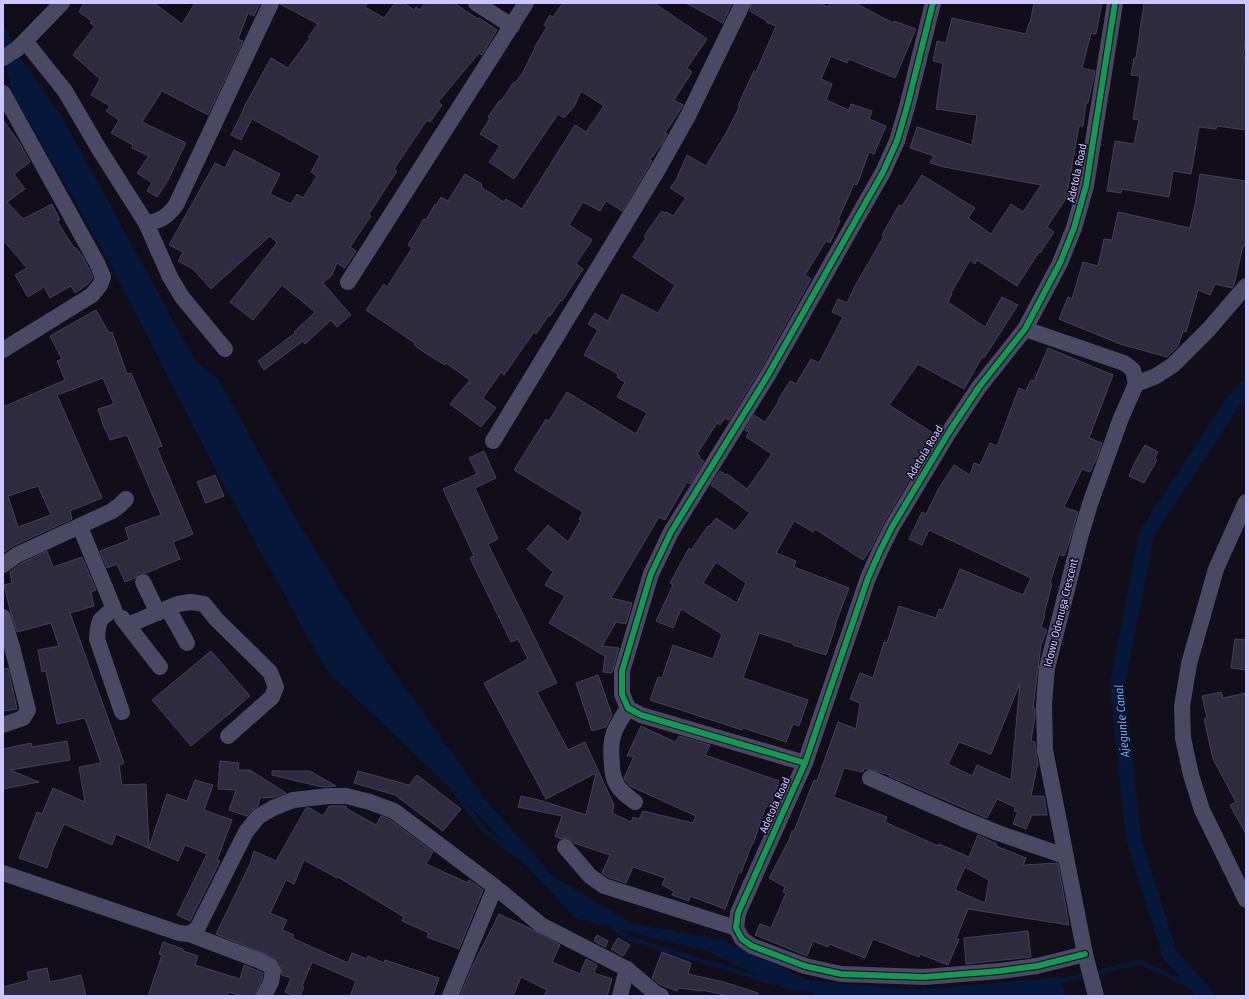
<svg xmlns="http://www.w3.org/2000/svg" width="1249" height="999" font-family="'Fira Sans Condensed',sans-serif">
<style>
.water{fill:#06183a}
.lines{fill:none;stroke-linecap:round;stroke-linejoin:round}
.stream{stroke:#06183a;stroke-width:4.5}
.canal{stroke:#06183a;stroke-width:15}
.building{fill:#2f2b3e;stroke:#443f59;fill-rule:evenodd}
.minor{stroke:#4a4964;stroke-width:16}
.cycleway-casing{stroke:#0e0a1e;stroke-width:8}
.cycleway{stroke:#139951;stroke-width:6}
.labels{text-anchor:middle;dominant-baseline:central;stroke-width:3;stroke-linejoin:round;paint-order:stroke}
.street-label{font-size:11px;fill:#cec7ff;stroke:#0e0a1e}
.water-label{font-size:12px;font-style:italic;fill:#55b1ff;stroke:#0e0a1e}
</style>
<rect width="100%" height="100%" fill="#110e1a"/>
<path class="water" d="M3 24 19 56 62 117 196 362 218 378 290 509 370 638 484 798 553 876 631 923 723 940 808 980 915 990 1061 977 1065 996H857L788 990 707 951 575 918 476 812 326 670 226 489 102 249 13 94 3 53Z"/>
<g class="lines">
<g class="stream">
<path d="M454 791 485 831 518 856"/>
<path d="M609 924 630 939 774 983"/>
<path d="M1057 982 1140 962 1204 992"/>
<path d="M816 993 847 996"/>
</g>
<path class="canal" d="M1207 996 1170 955 1134 841 1117 686 1147 533 1233 402 1246 388"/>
</g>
<g class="building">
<path d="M84 3H154L182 24 195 3H260L254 16 248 13 238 39 243 41 208 115 162 91 142 122 186 143 167 182 157 197 147 191 152 183 137 173 149 156 132 148 133 145 111 133 119 120 106 111 110 106 91 95 100 79 73 55 95 26 90 23 92 21 79 12Z"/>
<path d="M280 3H368L365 7 384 18 395 3H404L414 10 416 7 420 10 425 3H454L478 19 479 18 497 30 482 55 479 53 438 102 442 105 430 122 427 120 394 169 397 171 369 214 371 216 350 247 356 251 345 268 337 263 332 275 323 283 351 315 337 327 331 320 305 344 303 341 264 370 258 361 295 333 294 332 315 312 282 285 253 320 230 302 277 243 270 236 211 289 193 269 178 261 183 252 169 245 215 163 225 168 234 150 280 174 270 194 291 204 297 194 303 198 317 176 311 172 320 156 252 119 241 140 231 135 244 109H243L271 58 288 68 310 38 308 37 318 24 280 4Z"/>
<path d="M563 3H654L707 39 687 68 692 72 674 100 683 105 682 107 665 133 667 134 663 142 650 160 652 161 622 211 606 201 600 211 583 202 569 225 592 240 576 264 583 269 562 301 561 300 550 316 549 315 536 334 534 332 504 375 501 372 483 398 496 408 481 427 450 404 470 380 446 363 445 365 427 354 414 345 415 343 366 310 384 284 387 287 412 248 408 245 424 219 426 220 435 204 436 205 441 197 448 201 465 174 482 184 481 187 504 202 506 199 522 209 575 125 586 132 604 106 581 91 574 107 564 118 558 114 514 179 489 162 500 146 480 134 490 118 488 117 500 100 501 101 514 82 515 83 522 74 535 48H534L547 27 544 25 550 15 553 17Z"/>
<path d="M686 3H732L723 23Z"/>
<path d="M752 3H819L828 7 830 3H855L893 23 894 21 916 29 895 78 849 59 847 63 831 56 821 79 832 84 826 100 849 110 851 104 872 111 869 119 886 126 874 154 869 152 857 185 854 184 838 220 840 221 830 243 826 241 805 275 811 279 760 370 729 420 725 418 720 425 717 423 697 454 700 456 699 458 704 461 690 484 687 482 665 520 659 517 611 598 632 603 626 624 616 622 602 646 619 648 612 673 603 672 605 656 549 623 565 596 545 585 553 572 527 549 548 525 568 542 581 520 579 519 583 512 514 470 546 419 549 421 567 392 636 434 647 413 617 397 625 382 617 377 618 374 584 355 598 330 588 324 595 313 608 321 622 294 658 313 675 285 633 257 646 238 644 236 659 215 662 211 665 213 666 212 673 216 686 198 670 188 676 180 687 155 706 166 726 133 740 106 738 105 754 71 756 72 776 26 766 22 767 21 750 11Z"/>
<path d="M1034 3H1102L1096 34 1091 33 1082 68 1095 71 1088 103H1086L1083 126H1079L1067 193 1069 194 1047 227 1054 232 1040 253 1039 252 1017 286 977 260 975 264 970 260 951 293 952 294 948 302 985 327 1002 297 1018 305 984 358 982 357 964 389 918 364 889 405 936 435 884 522 871 548 863 560 815 529 813 532 794 521 776 553 796 561 794 567 849 588 835 625H836L826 655 793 645 794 644 759 633 743 678 808 700 799 726 793 724 786 742 743 728 742 730 650 700 658 677 662 678 673 645 713 659 722 634 681 609 673 628 656 621 673 585 670 583 689 548 691 550 708 526 709 527 716 518 735 531 750 513 711 485 720 471 726 475 727 474 747 489 772 454 746 437 749 432 745 430 754 415 765 422 779 401 778 400 790 381 796 384 811 359 819 363 843 317 832 312 838 299 847 303 855 286 884 236 882 235 899 205 902 206 922 175 975 208 968 218 991 234 1011 204 1023 212 1041 185 944 167 930 163 934 156 910 148 917 127 972 145 977 115 936 109 943 63 933 61 937 41 946 43 952 18 1026 34 1029 23H1030ZM716 562 746 583 737 603 703 583Z"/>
<path d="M1144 3H1246V36L1243 56H1246V130L1217 126 1216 129 1199 127 1191 174 1173 171 1169 197 1122 189 1121 193 1107 191 1115 141 1134 144 1139 120 1133 119 1140 76 1131 75 1134 58H1136Z"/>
<path d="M3 120 19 142 30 162 14 174 25 189 7 202 23 219 52 204 60 220 57 221 74 248 75 247 83 257 93 277 88 284 75 293 71 286 50 298 44 287 28 297 15 275 27 268 3 240Z"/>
<path d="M1200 174 1246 181V246H1243L1234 285 1232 288 1215 284 1210 295 1198 290 1186 332 1183 331 1178 346 1167 357 1120 344 1059 319 1068 297 1072 299 1083 262 1098 266 1104 239 1112 240 1118 212 1190 228 1196 200Z"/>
<path d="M96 310 109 333 112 332 127 374 131 373 162 446 157 448 193 534 173 542 180 559 146 573H139L135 578 125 582 117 564 107 568 100 551 129 540 125 528 161 515 127 435 110 440 106 430H105L98 409 114 404 103 378 57 395 102 498 70 511 72 519 13 546 3 553V407L65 380 57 361 62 359 50 336ZM38 486 51 515 18 527 8 496Z"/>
<path d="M1048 348 1113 375 1089 438 1102 443 1096 460 1090 472 1082 469 1064 507 1078 512 1068 546 1064 556 1059 554 1050 583 1052 584 1044 614 1045 615 1041 627 1047 630 1041 645 1033 708H1035V717L1031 741 1035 742 1038 766H1037L1031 796H1044L1047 815H1032L1026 829 1013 824 1018 812 1014 811 1015 807 997 799 987 818 889 776 890 775 869 769H864L863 772 844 768 834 797 887 817 885 822 938 846 939 844 969 857 978 835 997 844 996 846 1026 858 1023 865 1058 863 1069 925 968 909 956 939H959L948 965 920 954 919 957 873 939 865 958 829 944 828 947 813 941 807 956 755 935 760 924 771 928 786 893 783 892 785 887 769 878 789 840 792 831H794L814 780 817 781 838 722 856 729 860 703 850 699 860 673 873 678 884 642 887 643 899 606 936 618 939 609 943 610 960 569 1023 595 1031 578 929 530 922 545 909 539 922 512 926 514 939 488 954 465 970 475 974 463 980 465 990 443 997 446 1019 388 1026 391 1031 380 1034 381ZM1020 683 1011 780 977 765 972 776 948 764 959 742 991 754ZM965 867 989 880 985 903 955 890Z"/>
<path d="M1145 445 1158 452 1155 458 1157 460 1144 483 1129 476 1134 464Z"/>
<path d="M484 451 496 478 475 488 498 539 488 544 557 683 537 692 568 750 585 742 614 805 612 813 631 822 633 817 639 819 643 811 693 823 696 816 630 786 625 780 624 778 634 756H627L641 726 675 742 679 736 710 745 705 755 779 781 770 807 766 806 753 844H752L741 873 739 872 725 909 690 896 689 901 672 895 674 891 662 885 665 878 633 867 626 883 608 877 602 873 610 855 574 843 568 838 561 839 555 836 562 816 518 807 521 796 539 800 586 815 596 773 546 799 484 683 528 659 518 639 511 642 470 558 474 556 443 489 477 474 469 458Z"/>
<path d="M215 475 224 496 206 503 197 482Z"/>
<path d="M47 551 53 567 82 557 96 590 91 592 94 606 70 613 124 763 119 765 122 785 146 784 149 848 167 794 187 801 195 780 213 785 204 810 232 820 217 860 220 861 190 921 177 915 207 854 185 845 178 861 116 834 112 845 64 824 51 854H52L47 868 19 858 37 812 42 814 53 788 85 802 79 767 101 763 85 718 57 724 46 671 42 672 38 650 59 646 51 623 17 632 10 610 4 585 12 583 10 572 22 563Z"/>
<path d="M1235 639 1246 640V670L1231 668Z"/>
<path d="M211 651 250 696 191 746 152 700Z"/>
<path d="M8 668 17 709 4 711 3 705V669Z"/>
<path d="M598 675 612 715 606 727 592 731 576 683Z"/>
<path d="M1221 692 1223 698 1246 693V834L1230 805 1236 802 1213 759 1204 719 1207 718 1202 696Z"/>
<path d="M67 741 70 760 10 770 39 782 3 789V749L31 743 32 747Z"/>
<path d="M220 761 239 763 238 770H250L286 793 275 797 260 798 258 806 251 811 247 816 229 810 236 790 218 789Z"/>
<path d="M272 771H310L336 786 322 787 272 775Z"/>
<path d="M358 771 409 785 417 775 461 809 443 831 395 795 354 783Z"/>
<path d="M329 806H346V808L351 811 376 825 381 816 389 819 433 852 426 864 468 883 469 880 483 890 459 949 427 937 429 933 402 921 404 917 338 877 337 878 304 860 294 884 286 880 270 913 287 920 282 930 294 935 292 938 348 963 352 953 367 959 368 956 384 963 385 960 439 978 433 996H350L356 981 312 962 302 986 304 987 300 996H295L285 992 291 978 282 975 281 966 273 957 216 934 250 864 254 851 276 861 306 808H310L323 816Z"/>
<path d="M499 914 531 929 560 945 552 962 580 974 586 959 597 965 594 973 612 979 607 996H544L547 990 521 977 513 996H460L472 967Z"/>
<path d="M1028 931 1031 957 966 964 964 938Z"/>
<path d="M597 935 608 941 605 947 594 941Z"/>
<path d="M618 938 630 945 623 956 611 949Z"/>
<path d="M163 942 183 949V951L198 956 195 965 240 979 244 965 263 973 262 979 255 996H242L229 992 227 996H148L162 955 159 954Z"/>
<path d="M662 952 691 963 688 974 724 982 758 993V996H729L702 990V991L678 988 677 991 659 984 652 978Z"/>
<path d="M47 968 50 982 81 975 86 996H3V987L29 980 27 972Z"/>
</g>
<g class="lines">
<g class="minor">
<path d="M476 3 512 26"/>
<path d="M25 41 65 91 99 149 146 223 170 277 182 297 225 349"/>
<path d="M3 58 17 49 25 41 62 3"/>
<path d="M3 93 97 263 103 277 100 285 92 295 3 350"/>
<path d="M146 223C161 221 167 217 176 205L271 3"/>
<path d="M348 282 526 3"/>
<path d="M1025 329 1124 363 1133 370 1136 384"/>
<path d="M493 441 657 171 688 116 743 3"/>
<path d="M1246 502 1216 569 1189 664 1182 706 1183 738 1191 775 1202 810 1246 900"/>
<path d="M80 527 114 609C99 619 98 620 97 639L122 712"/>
<path d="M3 565 17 555 112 511 120 505 126 499"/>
<path d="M143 582 158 613"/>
<path d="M168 609 187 643"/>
<path d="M3 617 12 647 28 710 23 718 3 725"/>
<path d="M122 618 160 667"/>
<path d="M128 625 178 604 191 602 204 604 216 619 270 672 276 687 272 697 228 736"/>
<path d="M628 708C614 729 609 737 612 764 612 771 613 778 617 785 621 792 628 797 635 802"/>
<path d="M805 763 641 715 628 708 622 694V671L651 574 671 532 768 375 883 172 897 141 907 107 933 3"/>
<path d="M870 778 961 818 998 833 1065 856"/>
<path d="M565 847 590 876 604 886 736 928"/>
<path d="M3 873 179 933 189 934 258 960 269 965 273 971 271 982 264 996"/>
<path d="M189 934 197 929 246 832 258 817 273 808 293 800 329 796H346L370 802 394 811 495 887 541 925 627 969 655 993 661 996"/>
<path d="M1085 954 1037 966 1000 971 924 977 841 974 805 966 752 946 742 939 736 928 738 913 805 763 868 578 880 551 892 527 949 432 979 387 1025 329 1060 263 1074 228 1086 186 1115 3"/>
<path d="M450 996 495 887"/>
<path d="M620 996 627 969"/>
<path d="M1096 996 1085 954 1045 750 1044 704 1047 668 1081 534 1091 501 1121 418 1136 384 1156 376 1173 365 1209 329 1246 286"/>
</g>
<defs>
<g id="cycleway">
<path d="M805 763 641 715 628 708 622 694V671L651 574 671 532 768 375 883 172 897 141 907 107 933 3"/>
<path d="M1085 954 1037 966 1000 971 924 977 841 974 805 966 752 946 742 939 736 928 738 913 805 763 868 578 880 551 892 527 949 432 979 387 1025 329 1060 263 1074 228 1086 186 1115 3"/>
</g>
</defs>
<use href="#cycleway" class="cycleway-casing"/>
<use href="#cycleway" class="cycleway"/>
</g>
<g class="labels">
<g class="street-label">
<text transform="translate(1077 173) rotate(-78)">Adetola Road</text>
<text transform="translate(925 452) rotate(-59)">Adetola Road</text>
<text transform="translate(1061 613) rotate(-76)">Idowu Odenuga Crescent</text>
<text transform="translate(775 805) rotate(-66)">Adetola Road</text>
</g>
<g class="water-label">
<text transform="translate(1122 721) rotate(-95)">Ajegunle Canal</text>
</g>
</g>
<rect width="1249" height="999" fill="none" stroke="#cec7ff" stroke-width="8"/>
</svg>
